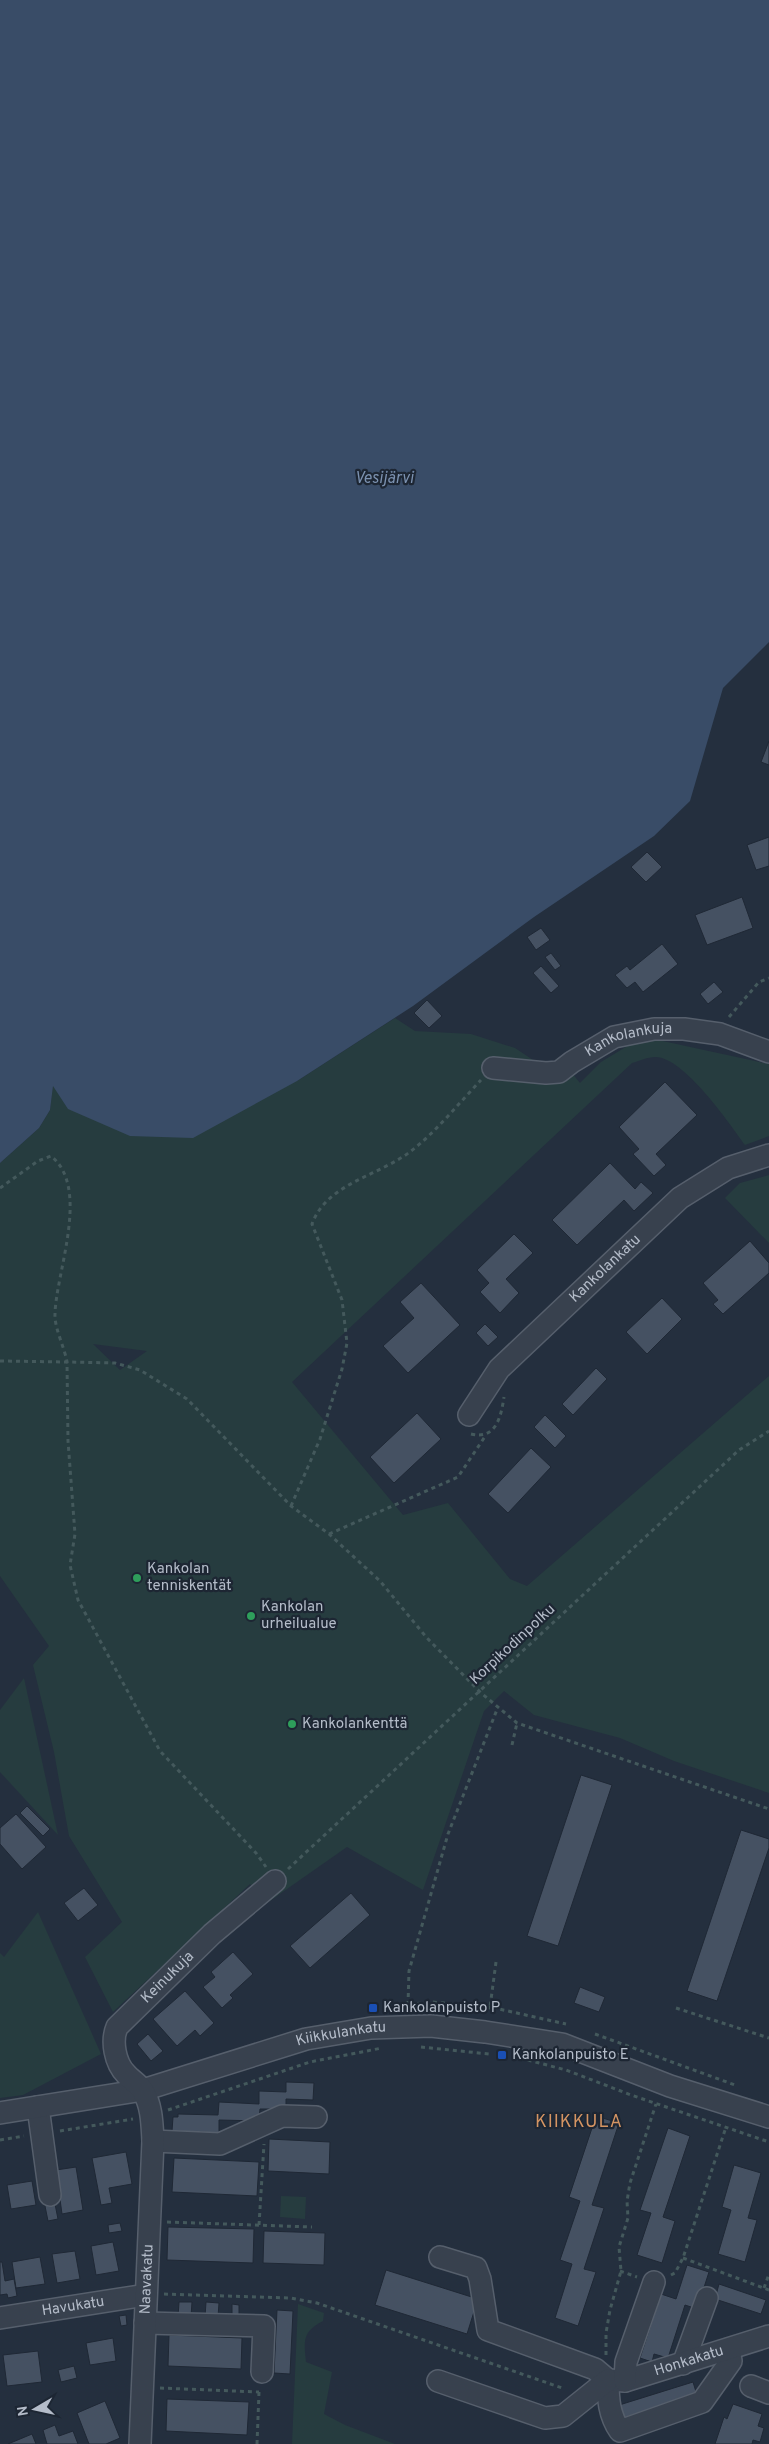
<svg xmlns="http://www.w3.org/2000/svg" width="769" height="2444" font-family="Overpass,sans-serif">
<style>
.green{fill:#263c3f;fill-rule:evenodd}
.water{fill:#394c67}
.building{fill:#455162;stroke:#1f2835}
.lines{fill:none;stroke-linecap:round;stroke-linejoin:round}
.minor-casing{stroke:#565f6c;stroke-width:24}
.path{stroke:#44595c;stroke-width:3;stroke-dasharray:4 4;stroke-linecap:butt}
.minor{stroke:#38414e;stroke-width:21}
.leisure-dot{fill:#2e9e5b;stroke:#1d2633;stroke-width:2}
.transit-dot{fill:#1a4fb4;stroke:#1d2633;stroke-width:2}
.labels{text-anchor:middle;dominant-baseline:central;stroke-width:4.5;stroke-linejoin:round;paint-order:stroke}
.street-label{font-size:15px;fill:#b4bcc9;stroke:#1d2633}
.poi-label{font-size:15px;fill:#b4bcc9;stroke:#1d2633;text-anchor:start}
.water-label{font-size:16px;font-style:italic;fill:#7c92b1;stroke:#1d2633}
.quarter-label{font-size:18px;letter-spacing:1px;fill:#d59563;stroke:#1d2633}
</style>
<rect width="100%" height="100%" fill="#242f3e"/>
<g class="green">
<path d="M395 1018 415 1031 471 1034 515 1048 536 1062 562 1061 580 1083 601 1062 629 1045 658 1040 769 1064V1136L745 1145C730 1124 683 1056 655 1057 648 1057 639 1061 632 1063L292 1382 403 1515 448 1503 510 1579 527 1586 769 1376V1793L674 1761 620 1738 534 1715 504 1691 484 1711 423 1890 347 1847 267 1903 250 1884 113 2012 85 1957 122 1922 69 1836 54 1752 33 1665 49 1646 0 1576V1163L39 1128 50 1110 53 1085 297 1081ZM93 1344 147 1351 120 1370Z"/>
<path d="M769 1175V1243L725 1198 740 1183Z"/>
<path d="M24 1678 58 1835 0 1772V1710Z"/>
<path d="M38 1912 101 2054 23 2095 0 2098V1953L4 1957Z"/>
<path d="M281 2196 306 2197 305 2219 280 2217Z"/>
<path d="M298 2304 324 2313 323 2321C302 2332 304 2340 306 2362L332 2372 324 2414 345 2425 395 2444H292Z"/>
</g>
<path class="water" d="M0 0H769V642L723 688 690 801 654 836 534 917 413 1006 297 1081 193 1138 130 1136 68 1109 53 1086 50 1110 39 1128 0 1163Z"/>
<g class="building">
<path d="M769 741V765L761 762Z"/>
<path d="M769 837V866L756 870 747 845Z"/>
<path d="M647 852 662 867 646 882 631 867Z"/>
<path d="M742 897 753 928 707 945 695 915Z"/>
<path d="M541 928 550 940 536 950 527 937Z"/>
<path d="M662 944 678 964 643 992 635 982 627 988 615 975 627 966 630 970Z"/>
<path d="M551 953 561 966 555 970 545 957Z"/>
<path d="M541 966 559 986 551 993 533 973Z"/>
<path d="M714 982 723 992 708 1004 700 994Z"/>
<path d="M427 1000 442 1016 429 1028 414 1013Z"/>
<path d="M665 1082 697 1115 656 1154 666 1165 654 1176 633 1154 639 1149 619 1127Z"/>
<path d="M610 1163 635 1189 641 1182 653 1193 634 1211 624 1200 577 1245 552 1220Z"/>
<path d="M514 1234 533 1253 506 1279 519 1293 500 1313 480 1292 489 1283 477 1270Z"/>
<path d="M750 1241 769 1263V1273L723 1314 713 1304 718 1300 703 1283Z"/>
<path d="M421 1283 460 1325 408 1373 383 1346 414 1318 400 1302Z"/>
<path d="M662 1298 682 1319 647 1354 626 1332Z"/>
<path d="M485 1324 498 1337 488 1346 476 1333Z"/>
<path d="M596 1368 607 1379 573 1415 562 1404Z"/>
<path d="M417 1413 441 1439 394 1483 370 1457Z"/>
<path d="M545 1415 566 1436 555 1448 534 1427Z"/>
<path d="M531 1448 551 1467 508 1513 488 1494Z"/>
<path d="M581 1775 612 1785 558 1946 527 1936Z"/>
<path d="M27 1806 50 1829 43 1836 20 1813Z"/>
<path d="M16 1814 46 1847 22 1869 0 1844V1828Z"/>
<path d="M741 1830 769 1839V1848L717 2001 687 1991Z"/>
<path d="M84 1888 98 1905 78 1921 64 1903Z"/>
<path d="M351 1893 370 1915 310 1968 290 1946Z"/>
<path d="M233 1952 253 1974 230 1995 233 1998 222 2008 203 1987 215 1977 211 1972Z"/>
<path d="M580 1987 605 1997 599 2012 574 2003Z"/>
<path d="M185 1991 214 2023 200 2036 195 2030 177 2046 153 2019Z"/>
<path d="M148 2034 163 2051 151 2061 137 2044Z"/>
<path d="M286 2082 314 2083 313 2100 286 2099V2109H260L259 2121 219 2120V2133L172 2131 173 2117H178V2114L218 2115 219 2102 259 2104V2091L286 2092Z"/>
<path d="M596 2116 619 2123 592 2205 604 2208 584 2269 596 2272 578 2326 555 2318 572 2264 560 2260 580 2201 569 2197Z"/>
<path d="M668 2128 690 2136 663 2217 675 2221 662 2263 637 2255 651 2213 640 2210Z"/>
<path d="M269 2139 330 2142 329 2174 268 2171Z"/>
<path d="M126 2152 132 2184 109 2188 112 2203 101 2205 92 2158Z"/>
<path d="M174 2158 259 2162 257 2196 172 2192Z"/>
<path d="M734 2165 761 2173 748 2218 757 2220 745 2262 718 2254 731 2210 722 2207Z"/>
<path d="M76 2167 83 2210 62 2214 56 2170Z"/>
<path d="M32 2181 36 2205 11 2209 7 2185Z"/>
<path d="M54 2199 58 2219 48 2221 44 2201Z"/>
<path d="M120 2223 122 2231 109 2233 108 2225Z"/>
<path d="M168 2227 254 2229 253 2263 167 2260Z"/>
<path d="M264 2231 325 2233 324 2265 263 2263Z"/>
<path d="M113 2242 119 2271 96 2275 91 2246Z"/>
<path d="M75 2251 80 2279 57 2283 52 2254Z"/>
<path d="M40 2257 45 2284 16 2288 12 2262Z"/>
<path d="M0 2262H2L5 2281 14 2279 17 2296 8 2298 7 2294 0 2295Z"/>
<path d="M687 2265 709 2272 697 2309 685 2305 668 2358 654 2354 652 2362 640 2358 661 2294 676 2299Z"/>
<path d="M386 2270 478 2299 467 2334 375 2305Z"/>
<path d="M719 2284 766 2300 761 2314 715 2299Z"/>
<path d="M179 2302H192L191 2317H178Z"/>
<path d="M206 2302 219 2303 218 2317H205Z"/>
<path d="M232 2304 239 2305V2319H232Z"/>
<path d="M277 2310 293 2311 290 2374 274 2373Z"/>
<path d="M126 2315 127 2325 121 2326 119 2316Z"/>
<path d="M169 2335 242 2338 241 2369 168 2366Z"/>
<path d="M113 2338 116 2361 90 2365 86 2343Z"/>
<path d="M38 2351 42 2382 7 2386 3 2355Z"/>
<path d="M74 2366 77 2378 61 2382 58 2370Z"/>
<path d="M693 2382 697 2395 620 2419 616 2406Z"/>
<path d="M167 2399 249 2402 247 2435 166 2431Z"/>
<path d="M105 2401 120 2438 106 2444H89L77 2413Z"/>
<path d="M733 2404 762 2414 758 2426 764 2428 760 2442 753 2440 752 2444H715L724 2417 727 2419Z"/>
<path d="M55 2425 59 2436 73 2431 78 2444H47L43 2430Z"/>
<path d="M32 2434 36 2444H8Z"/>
</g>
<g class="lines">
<defs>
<g id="minor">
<path id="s1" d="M493 1068 546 1073 559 1072 572 1062 614 1037 654 1029H684L720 1034 769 1052"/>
<path id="s2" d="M469 1415 499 1369 680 1198 728 1168 769 1155"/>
<path d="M38 2107 50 2195"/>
<path id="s3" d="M0 2113 143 2090 306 2039 371 2028 431 2026 485 2032 562 2044 670 2086 769 2117"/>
<path d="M153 2141 220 2144 282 2116 316 2117"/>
<path d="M440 2257 476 2268 480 2279 488 2330 595 2369 608 2380C608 2399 609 2415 620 2431L702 2402 731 2361 729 2349"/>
<path id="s4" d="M0 2318 146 2295"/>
<path d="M145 2323 264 2326 262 2372"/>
<path d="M683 2364 707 2298"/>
<path id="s5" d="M608 2380 625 2381 769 2336"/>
<path d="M438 2381 545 2418 563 2416 608 2380"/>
<path d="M625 2381 626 2362 654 2282"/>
<path d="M751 2386 769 2393"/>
<path id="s6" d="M140 2444 153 2141C152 2124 152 2106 143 2091 139 2084 131 2080 126 2074 115 2063 111 2041 117 2027L212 1934 275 1881"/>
</g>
</defs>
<use href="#minor" class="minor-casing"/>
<g class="path">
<path d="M729 1017 759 982 769 978"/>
<path d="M0 1188 38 1161 51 1156C91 1188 56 1272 55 1314 54 1327 65 1349 67 1362L115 1363 140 1370 187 1399 291 1506 329 1534 380 1581 427 1638 480 1692 517 1723 769 1809"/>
<path d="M0 1361 67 1362 68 1441 75 1534 70 1565 78 1600 160 1751 256 1853 266 1867"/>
<path d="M471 1434C496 1440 501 1417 504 1397"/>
<path d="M291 1506 320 1439 342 1369 347 1343 342 1300 312 1224C327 1183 379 1176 411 1151 436 1132 459 1103 481 1080"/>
<path d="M329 1534 458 1477 486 1435"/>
<path d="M512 1745 517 1723"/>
<path d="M288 1869 739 1450 769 1431"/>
<path d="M496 1962 490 2007 566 2024"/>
<path d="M408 2005 409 1971 448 1834 498 1707"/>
<path d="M393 2006 432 2002 490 2007 489 2013"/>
<path d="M676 2008 769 2038"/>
<path d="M595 2034 735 2085"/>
<path d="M421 2047 489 2054"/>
<path d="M520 2058 566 2070 631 2095 769 2142"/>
<path d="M168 2110 310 2062 382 2048"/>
<path d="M60 2131 133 2119"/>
<path d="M0 2140 24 2136"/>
<path d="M167 2222 312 2227"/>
<path d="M259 2225 264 2144"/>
<path d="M683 2258 769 2290"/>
<path d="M620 2271 637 2277"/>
<path d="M671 2275 675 2273 683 2258 726 2127"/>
<path d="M764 2288 769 2274"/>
<path d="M164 2294 291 2298 317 2303 565 2389"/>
<path d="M606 2355V2333L610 2310 621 2271 619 2247 628 2218 627 2201 630 2183 656 2104"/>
<path d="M160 2388 259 2392"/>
<path d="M257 2444 259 2392"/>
</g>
<use href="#minor" class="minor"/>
</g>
<g class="leisure-dot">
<circle cx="137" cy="1578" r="5"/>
<circle cx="251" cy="1616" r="5"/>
<circle cx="292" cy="1724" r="5"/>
</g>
<g class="transit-dot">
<rect x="368" y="2003" width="10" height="10" rx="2.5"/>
<rect x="497" y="2050" width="10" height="10" rx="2.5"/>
</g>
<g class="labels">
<g class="street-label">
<text stroke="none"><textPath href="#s1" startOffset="145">Kankolankuja</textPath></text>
<text stroke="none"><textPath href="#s2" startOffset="201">Kankolankatu</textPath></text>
<text transform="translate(513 1645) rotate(-43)">Korpikodinpolku</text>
<text stroke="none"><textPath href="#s6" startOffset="500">Keinukuja</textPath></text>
<text stroke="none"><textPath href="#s3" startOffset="351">Kiikkulankatu</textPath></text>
<text stroke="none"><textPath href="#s6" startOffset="165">Naavakatu</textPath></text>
<text stroke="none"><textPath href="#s4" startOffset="74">Havukatu</textPath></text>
<text stroke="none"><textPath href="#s5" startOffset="84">Honkakatu</textPath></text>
</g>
<g class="poi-label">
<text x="147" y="1569">Kankolan<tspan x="147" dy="17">tenniskentät</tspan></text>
<text x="261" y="1607">Kankolan<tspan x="261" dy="17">urheilualue</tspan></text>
<text x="302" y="1724">Kankolankenttä</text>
<text x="383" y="2008">Kankolanpuisto P</text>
<text x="512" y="2055">Kankolanpuisto E</text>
</g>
<g class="water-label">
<text x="384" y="479">Vesijärvi</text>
</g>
<g class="quarter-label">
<text x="579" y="2122">KIIKKULA</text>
</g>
</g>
<g transform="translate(35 2409) rotate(261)" stroke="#1d2633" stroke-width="4" paint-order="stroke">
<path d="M0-4L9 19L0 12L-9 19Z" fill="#b4bcc9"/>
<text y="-8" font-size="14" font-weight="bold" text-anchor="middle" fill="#b4bcc9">N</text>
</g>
</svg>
